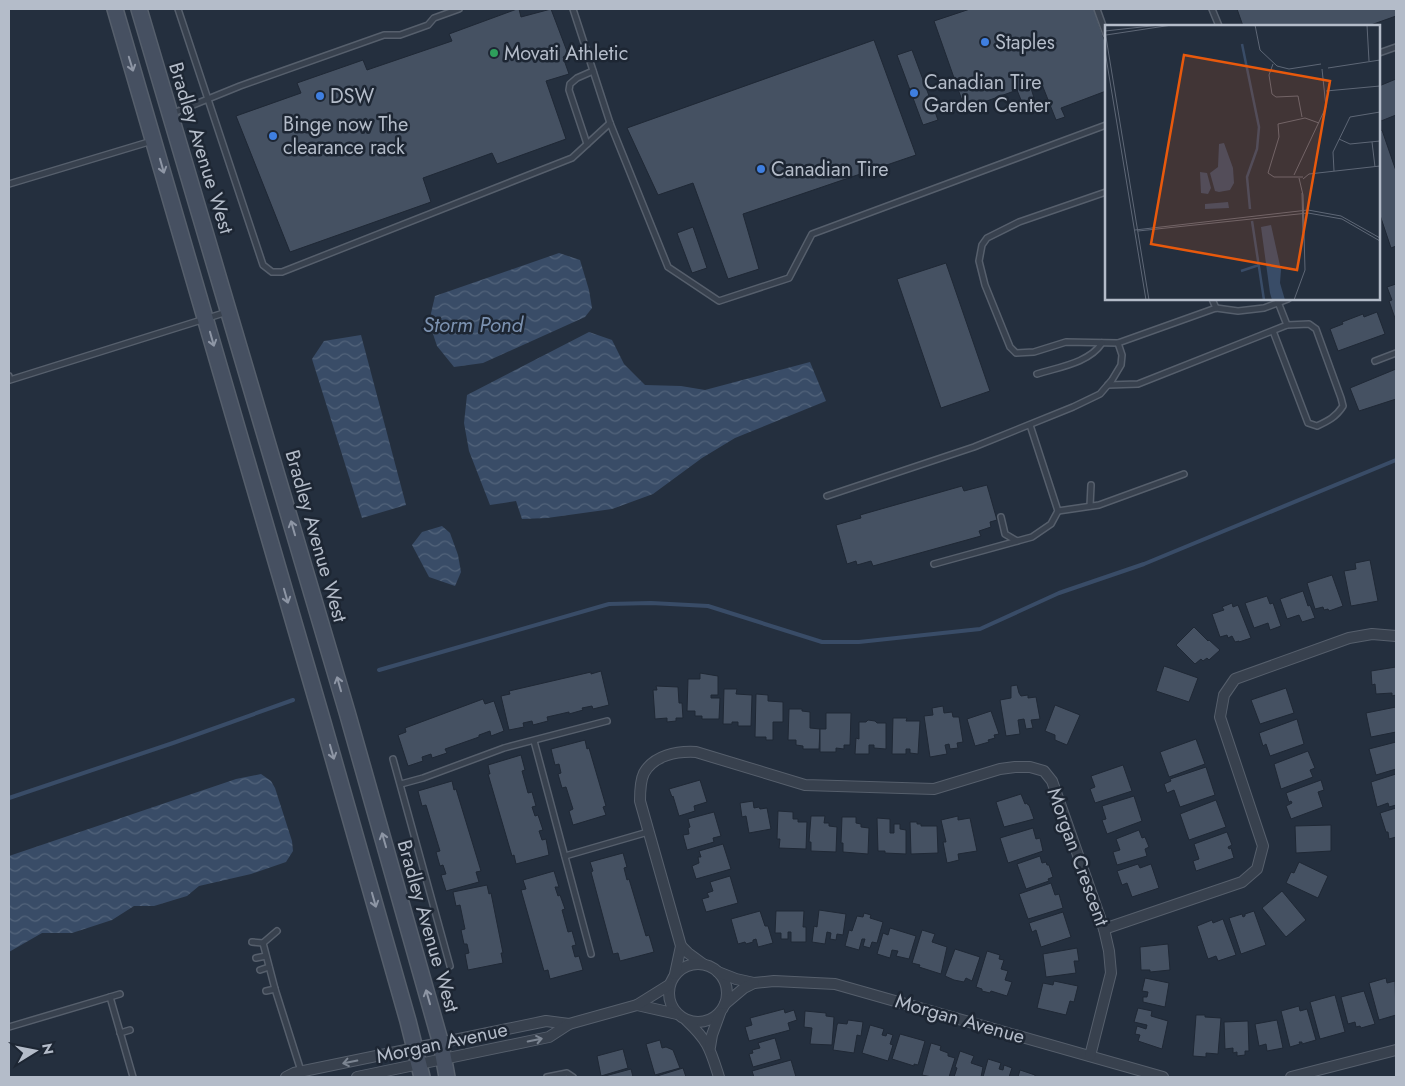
<svg xmlns="http://www.w3.org/2000/svg" width="1405" height="1086" font-family="Jost,sans-serif">
<style>
.water{fill:url(#water-waves)}
.lines{fill:none;stroke-linecap:round;stroke-linejoin:round}
.stream{stroke:#394c67;stroke-width:4}
.building{fill:#455162;stroke:#1f2835}
.service-casing{stroke:#565f6c;stroke-width:8}
.minor-casing{stroke:#565f6c;stroke-width:12}
.secondary-casing{stroke:#565f6c;stroke-width:18}
.service{stroke:#38414e;stroke-width:5}
.minor{stroke:#38414e;stroke-width:10}
.secondary{stroke:#465061;stroke-width:15}
.oneway{stroke:#8e96a5}
.oneway2{stroke:#7c8592}
.shop-dot{fill:#3f7fe0;stroke:#1d2633;stroke-width:2}
.leisure-dot{fill:#2e9e5b;stroke:#1d2633;stroke-width:2}
.labels{text-anchor:middle;dominant-baseline:central;stroke-width:5;stroke-linejoin:round;paint-order:stroke}
.poi-label{font-size:20px;fill:#b4bcc9;stroke:#1d2633;text-anchor:start}
.street-label{font-size:20px;fill:#b4bcc9;stroke:#1d2633}
.water-label{font-size:21px;font-style:italic;fill:#7c92b1;stroke:#1d2633}
.inset-river{fill:none;stroke:#394c67;stroke-width:2.5}
.inset-road{fill:none;stroke:#5e6776;stroke-width:1}
.view{fill:#e8590c;fill-opacity:0.15;stroke:#e8590c;stroke-width:2.5}
.inset-edge{fill:none;stroke:#b4bcc9;stroke-width:2.5}
</style>
<defs>
<pattern id="water-waves" width="16" height="10" patternUnits="userSpaceOnUse" patternTransform="scale(1.25)"><rect width="16" height="10" fill="#394c67"/><path d="M0 5q4-4 8 0t8 0" fill="none" stroke="#53647b"/></pattern>
</defs>
<rect width="100%" height="100%" fill="#242f3e"/>
<g class="water">
<path d="M559 253 580 260 589 290 592 308 585 317 483 363 454 367 437 346 429 322 435 296Z"/>
<path d="M589 332 612 340 624 364 645 385 681 386 705 390 810 362 826 401 735 438 702 458 653 494 612 509 547 518 522 519 516 501 490 505 469 451 464 423 467 395Z"/>
<path d="M361 335 406 505 362 518 312 359 324 341Z"/>
<path d="M442 526 450 533 458 555 461 572 455 586 429 577 412 545 422 532Z"/>
<path d="M261 774 271 781 275 788 292 841 293 851 286 862 251 874 199 886 187 896 154 906H134L112 920 72 933H42L9 952V856L236 779Z"/>
</g>
<g class="lines">
<g class="stream">
<path d="M379 670 609 604 651 603 708 606 822 642H859L980 629 1059 593 1144 564 1396 460"/>
<path d="M9 798 173 743 293 700"/>
</g>
</g>
<g class="building">
<path d="M517 9H519L521 17 551 9 568 54 563 57 569 74 546 81 566 139 497 164 492 153 423 178 431 202 290 252 236 116 301 93 297 83 363 60 367 70 452 41 449 34Z"/>
<path d="M970 9H1094L1106 45V91L1061 108 1065 117 1056 120 1041 82 1030 85 1035 101 1023 105 1017 90 965 109 934 21Z"/>
<path d="M1237 9H1396V16L1368 26H1243Z"/>
<path d="M874 40 916 155 743 214 759 269 728 279 693 183 658 195 627 128Z"/>
<path d="M912 50 938 120 923 125 897 55Z"/>
<path d="M1396 79V115L1381 121 1379 114V86Z"/>
<path d="M1382 130 1396 171V246L1391 248 1379 212V132Z"/>
<path d="M693 227 707 268 692 273 677 233Z"/>
<path d="M946 263 990 391 941 408 897 279Z"/>
<path d="M1396 284V321L1389 301 1392 300 1387 287Z"/>
<path d="M1377 312 1385 334 1338 351 1330 329 1343 324 1342 322 1363 314 1364 317Z"/>
<path d="M1396 369V399L1359 411 1350 388Z"/>
<path d="M987 485 997 520 990 522 991 527 979 531 981 536 873 566 871 561 857 565 856 561 847 564 836 525 861 518 860 515 962 486 964 491Z"/>
<path d="M1370 560 1378 601 1351 606 1344 571 1356 569 1355 563Z"/>
<path d="M1332 575 1343 606 1329 611 1328 609 1324 610 1323 607 1315 609 1307 583Z"/>
<path d="M1303 591 1308 606 1310 605 1315 618 1302 622 1299 615 1287 619 1280 599Z"/>
<path d="M1267 596 1270 604 1273 603 1281 626 1270 630 1268 623 1254 628 1245 603Z"/>
<path d="M1232 603 1233 607 1238 605 1251 638 1239 642V641L1235 642 1232 636 1228 638 1227 635 1220 637 1212 614 1224 610 1222 607Z"/>
<path d="M1194 627 1208 641 1209 640 1220 650 1209 660 1207 658 1203 661 1201 659 1195 664 1176 645Z"/>
<path d="M1164 666 1198 678 1189 702 1156 691Z"/>
<path d="M1396 667V695L1392 696V693L1376 694 1375 684 1372 685 1371 671Z"/>
<path d="M601 671 609 705 593 709 592 706 582 708 583 710 569 714V712L547 717 548 721 533 725 532 721 523 723 524 727 509 730 501 696 510 694 509 691 591 672V674Z"/>
<path d="M700 673 718 676V695H711V698H720L719 719H702V716H695V711H687L688 679H700Z"/>
<path d="M1017 685 1019 693 1021 696 1028 695V698L1036 697 1040 719 1031 720 1033 728 1026 729 1024 719 1018 720 1020 734 1006 736 1000 700 1011 698V686Z"/>
<path d="M656 686 678 687 679 703H682L683 718H676V721L667 722V718L655 719 653 690H657Z"/>
<path d="M1286 688 1294 713 1260 724 1251 700Z"/>
<path d="M724 689H737L736 694 752 695 751 726H738V722H732V724H723Z"/>
<path d="M756 694 768 695V701L783 702V722H773V740H766V737H755Z"/>
<path d="M483 699 485 704 494 701 504 731 491 736 490 731 479 735V737L445 749 447 753 432 758 431 754 422 757 423 761 408 766 398 735 406 732 405 728Z"/>
<path d="M1055 705 1080 715 1067 745 1055 740V735L1045 731Z"/>
<path d="M943 706 944 713 952 712 953 717H959L963 742 957 743 958 748 950 749 949 744 945 745 947 754 930 757 924 716 933 715 932 708Z"/>
<path d="M1396 707V732L1371 737 1366 713Z"/>
<path d="M789 709H802V711L810 712V728L820 729 819 749H803V746L796 745V740H788Z"/>
<path d="M991 711 999 734 994 735 995 738 988 740 989 742 975 746 967 719Z"/>
<path d="M826 713H851L850 745H844V749L836 748V752H820V729H826Z"/>
<path d="M893 718H907L906 721H920L918 754 910 753V749H906V754H892Z"/>
<path d="M1297 719 1304 744 1270 756 1266 744 1263 746 1259 733Z"/>
<path d="M868 720 875 721 877 723H886V749L874 748V745H869V754H855L856 738 859 739V722H866Z"/>
<path d="M1196 739 1205 764 1169 777 1160 752Z"/>
<path d="M585 740 587 749 589 748 606 806 603 807 606 815 573 825 569 811 573 809 566 787 562 788 558 774 561 773 559 764 555 765 551 749Z"/>
<path d="M1396 742V769L1376 775 1369 749Z"/>
<path d="M1308 751 1315 768 1310 770 1313 777 1281 789 1274 764Z"/>
<path d="M521 755 525 770 522 771 528 793 532 792 536 806 532 807 535 816 538 815 543 830 539 831 542 840 546 839 549 855 516 864 514 855 512 856 488 774H490L488 765Z"/>
<path d="M1123 765 1132 791 1095 803 1090 789 1095 787 1091 776Z"/>
<path d="M1206 767 1215 795 1180 807 1174 790 1167 793 1164 784 1171 781 1170 779Z"/>
<path d="M1396 774V805L1389 807 1388 803 1377 807 1371 782Z"/>
<path d="M700 780 707 802 694 806 695 811 679 816 673 796 672 797 669 789Z"/>
<path d="M1321 780 1324 790 1318 792 1323 807 1291 819 1286 806 1292 803 1291 801 1289 802 1286 793Z"/>
<path d="M452 781 454 790 456 789 481 871 476 872 479 882 446 891 441 875 446 874 443 865 440 866 436 852 440 851 426 805 422 806 418 791Z"/>
<path d="M1021 794 1025 804 1027 803 1028 805H1029L1034 819 1004 827 996 802Z"/>
<path d="M1134 796 1142 821 1107 834 1102 820 1106 819 1102 806Z"/>
<path d="M1216 800 1226 827 1189 840 1180 814Z"/>
<path d="M753 801 754 808 759 807 760 809 767 808 771 829 749 833 746 816 742 817 740 803Z"/>
<path d="M1396 808V837L1389 839 1388 832H1386L1380 813Z"/>
<path d="M778 811 793 812V819H798V822H807L806 849 779 848 780 839H777Z"/>
<path d="M714 812 721 836 713 838 714 842 687 850 683 835 689 834 688 828 690 827 688 819Z"/>
<path d="M811 816H825L824 823H829V826L837 827 836 852 811 851V842H809Z"/>
<path d="M958 816V820L970 818 977 851 958 854 959 860 947 863 943 842H946L941 820Z"/>
<path d="M842 817H856V823L861 824V827L869 828 868 854 843 852V843H841Z"/>
<path d="M877 818 890 819V833H894V824H900V829L906 830V854L885 853V851H878Z"/>
<path d="M910 822H917V824H921V826H937L938 853 911 854Z"/>
<path d="M1331 825V851L1296 853 1295 826Z"/>
<path d="M1033 828 1036 839 1040 838 1043 851 1008 863 1000 838Z"/>
<path d="M1139 830 1142 838 1145 837 1149 847 1145 849 1147 856 1117 865 1113 852 1120 850 1116 839Z"/>
<path d="M1227 832 1232 845 1228 847 1229 849 1231 848 1234 858 1196 871 1193 861 1199 859 1194 844Z"/>
<path d="M723 844 731 869 696 879 692 866 699 863 698 857H701L699 851Z"/>
<path d="M623 853 627 867 624 868 627 880 629 879 646 936 649 935 654 952 620 961 618 953 613 954 591 872 593 871 590 862Z"/>
<path d="M1040 856 1042 863 1046 862 1047 865H1049L1053 877 1048 879 1049 881 1026 889 1017 864Z"/>
<path d="M1299 862 1328 876 1318 898 1286 883 1291 872 1294 873Z"/>
<path d="M1138 864 1140 868 1151 864 1159 888 1132 897 1127 883 1122 885 1117 871Z"/>
<path d="M554 871 559 887H555L558 896 560 895 565 909 562 910 568 932 572 931 576 945 572 946 575 957 579 956 583 970 550 979 548 970 544 971 521 890 526 889 523 880Z"/>
<path d="M730 876 738 903 706 912 702 899 709 897 707 893 713 891 710 882Z"/>
<path d="M1051 883 1055 895 1059 894 1063 908 1028 919 1019 894Z"/>
<path d="M487 885 489 894 491 893 503 953H501L503 963 468 970 465 954 469 953 467 944H464L461 930 465 929 460 905 456 906 453 892Z"/>
<path d="M1282 891 1306 920 1286 937 1262 908Z"/>
<path d="M819 910 846 914 843 935 837 934 836 940 830 939 831 933 827 932 825 944 812 942 814 926 817 927Z"/>
<path d="M760 911 765 926H768L773 943 758 947 756 939 753 940V942L746 944 745 942 738 944 731 919Z"/>
<path d="M776 911H804L803 927H806V942H791V932H788V939H781V933H775Z"/>
<path d="M1254 911 1266 945 1241 954 1229 918 1242 914 1243 917 1245 916V914Z"/>
<path d="M1063 912 1071 937 1041 947 1036 930 1032 932 1029 923Z"/>
<path d="M864 913 871 915 870 918 883 922 877 943 872 942 870 948 863 946 865 939H862L859 950 845 946 849 930 852 931 857 916 863 917Z"/>
<path d="M1223 919 1236 955 1218 961 1216 956 1208 959 1197 926 1212 920 1213 923Z"/>
<path d="M890 928 916 936 909 959 896 956 898 951 892 950 890 958 877 954 883 933 888 935Z"/>
<path d="M922 930 935 934 932 942 947 947 941 974 919 967 920 965 912 963Z"/>
<path d="M1168 944 1170 970 1150 972V970H1141L1140 947Z"/>
<path d="M1077 948 1079 961H1074L1076 973 1046 977 1043 954Z"/>
<path d="M955 949 980 957 972 981 966 978 964 982 954 980 945 976Z"/>
<path d="M987 951 1000 955 999 959 1004 960 1001 969 1008 971 1005 980 1012 982 1007 996 991 991 990 993 982 991V989L976 987Z"/>
<path d="M1145 978 1169 983 1165 1007 1143 1002V997H1147L1148 992 1142 991Z"/>
<path d="M1386 978 1387 983 1395 981 1396 1015 1379 1020 1369 983Z"/>
<path d="M1054 981 1078 986 1074 1002 1070 1001 1066 1015 1037 1008 1043 983 1053 985Z"/>
<path d="M1364 991 1375 1024 1361 1028 1360 1026 1356 1027 1355 1022 1348 1024 1341 997Z"/>
<path d="M1335 995 1345 1032 1320 1039 1310 1002Z"/>
<path d="M1299 1006 1300 1011 1307 1009 1316 1040 1302 1044V1042H1299L1300 1044 1290 1047 1281 1011Z"/>
<path d="M1138 1008 1152 1011 1151 1016 1168 1021 1162 1049 1138 1041 1140 1035 1135 1034 1137 1026 1146 1029 1147 1025 1134 1022Z"/>
<path d="M784 1009 785 1013 794 1010 797 1020 788 1023 790 1030 749 1041 745 1027 752 1025 750 1018Z"/>
<path d="M805 1011 826 1013V1016L834 1017 832 1045 810 1044 812 1028 804 1027Z"/>
<path d="M1196 1015H1205V1017L1221 1018 1218 1054 1206 1053V1057L1193 1056Z"/>
<path d="M848 1020 863 1022 861 1036 857 1035 854 1053 833 1050 837 1025 838 1023 847 1024Z"/>
<path d="M1277 1020 1283 1048 1267 1051 1266 1044 1259 1046 1255 1024Z"/>
<path d="M1248 1021 1249 1051H1245V1055L1237 1056V1052L1233 1053V1048L1225 1049 1224 1022Z"/>
<path d="M870 1025 884 1029 882 1035 886 1036 887 1033 893 1035 890 1044 893 1045 888 1061 862 1053Z"/>
<path d="M900 1034 925 1041 918 1065 914 1064V1066L892 1059Z"/>
<path d="M775 1038 781 1059 753 1067 749 1054 753 1053 752 1050 760 1048 758 1043Z"/>
<path d="M660 1040 662 1048 666 1047 673 1050 680 1068 655 1075 646 1044Z"/>
<path d="M931 1043 941 1046 940 1050 948 1053V1056L955 1058 949 1077H932L922 1075Z"/>
<path d="M623 1049 628 1068 601 1076 597 1056Z"/>
<path d="M960 1051 974 1056 971 1063 983 1067 981 1077H954L957 1068 955 1067Z"/>
<path d="M988 1059 1001 1063 999 1069 1003 1070 1004 1065 1012 1068 1009 1077H983Z"/>
<path d="M791 1060 796 1077H754L752 1071Z"/>
<path d="M683 1068 686 1077H657V1076Z"/>
<path d="M631 1069 633 1077H605V1076Z"/>
<path d="M1020 1070 1035 1075V1077H1037H1018Z"/>
</g>
<g class="lines">
<defs>
<g id="service">
<path d="M178 9 263 265 272 272H282L572 158 610 123"/>
<path d="M573 9 610 123 668 267 719 301 789 278 812 234 1106 125"/>
<path d="M1097 9 1106 34"/>
<path d="M1212 9 1219 26"/>
<path d="M1379 53 1396 47"/>
<path d="M171 114 240 86 384 35H400L428 25 434 18 459 9"/>
<path d="M587 144 569 90 570 84 577 78 593 71"/>
<path d="M9 184 152 141"/>
<path d="M1106 192 1019 222 987 238 982 245 979 261 985 285 1010 347 1016 353 1034 352 1066 342 1118 343 1216 308 1238 311 1264 308 1288 299"/>
<path d="M1212 299 1216 308"/>
<path d="M1273 331 1308 423 1317 426C1328 421 1336 417 1343 406L1341 398 1316 329 1309 324 1287 325"/>
<path d="M1375 361 1396 353"/>
<path d="M1037 374C1059 367 1089 363 1102 343"/>
<path d="M9 376 10 380 227 312"/>
<path d="M1108 385 1138 384 1287 325 1278 302"/>
<path d="M827 496 974 447 1073 407 1100 394 1112 380 1121 365 1122 355 1118 343"/>
<path d="M1090 506 1091 485"/>
<path d="M1058 511 1099 505 1184 474"/>
<path d="M1001 517 1005 534 1017 541"/>
<path d="M934 564 1032 537 1051 524 1058 511 1030 425"/>
<path d="M534 741 591 954"/>
<path d="M393 759 450 966"/>
<path d="M401 784 423 778 504 748 607 721"/>
<path d="M565 856 648 832"/>
<path d="M277 931 263 943 275 989 301 1071"/>
<path d="M252 942 263 943"/>
<path d="M256 958 266 956"/>
<path d="M260 970 269 967"/>
<path d="M266 991 275 989"/>
<path d="M110 997 120 994"/>
<path d="M9 1027 110 997 133 1077"/>
<path d="M120 1033 130 1030"/>
<path d="M547 1077 567 1073 573 1077"/>
</g>
<g id="minor">
<path d="M1104 929 1242 882 1257 869 1263 846 1220 717 1224 695 1235 679 1349 638 1372 634 1396 636"/>
<path d="M681 946 688 953 703 964"/>
<circle cx="698" cy="993" r="29"/>
<path d="M718 972 736 979 754 983 774 981 835 984 1163 1077"/>
<path d="M675 974 681 946 640 801C640 792 640 781 644 773 654 755 677 751 696 752L805 785 934 789 1000 769 1015 767H1030L1044 771 1052 781 1104 929 1109 951 1111 973 1090 1056"/>
<path d="M725 1004 744 988 754 983"/>
<path d="M637 1005 677 1014"/>
<path d="M687 1021C709 1042 710 1049 719 1077"/>
<path d="M710 1047 712 1035 720 1013"/>
<path d="M286 1077 294 1073 546 1021 569 1024"/>
<path d="M357 1077 549 1037 569 1024 637 1005 669 985"/>
<path d="M1291 1077 1396 1050"/>
</g>
<g id="secondary">
<path d="M115 9 322 719 408 1021 422 1077"/>
<path d="M139 9 347 712 441 1044 447 1077"/>
</g>
</defs>
<use href="#service" class="service-casing"/>
<use href="#minor" class="minor-casing"/>
<use href="#secondary" class="secondary-casing"/>
<use href="#service" class="service"/>
<use href="#minor" class="minor"/>
<use href="#secondary" class="secondary"/>
</g>
<defs><path id="oneway-shaft" d="M-6 0H5M1.5-3L5.5 0L1.5 3" fill="none" stroke-width="1.6" stroke-linecap="round" stroke-linejoin="round" transform="scale(1.25)"/></defs>
<g class="oneway">
<use href="#oneway-shaft" transform="translate(131 64) rotate(73)"/>
<use href="#oneway-shaft" transform="translate(162 166) rotate(74)"/>
<use href="#oneway-shaft" transform="translate(212 339) rotate(74)"/>
<use href="#oneway-shaft" transform="translate(293 528) rotate(-106)"/>
<use href="#oneway-shaft" transform="translate(286 596) rotate(74)"/>
<use href="#oneway-shaft" transform="translate(339 684) rotate(-106)"/>
<use href="#oneway-shaft" transform="translate(332 752) rotate(74)"/>
<use href="#oneway-shaft" transform="translate(384 840) rotate(-106)"/>
<use href="#oneway-shaft" transform="translate(374 900) rotate(74)"/>
<use href="#oneway-shaft" transform="translate(428 997) rotate(-106)"/>
</g>
<g class="oneway2">
<use href="#oneway-shaft" transform="translate(535 1040) rotate(-12)"/>
<use href="#oneway-shaft" transform="translate(350 1062) rotate(169)"/>
</g>
<g class="shop-dot">
<circle cx="985" cy="42" r="5"/>
<circle cx="914" cy="93" r="5"/>
<circle cx="320" cy="96" r="5"/>
<circle cx="273" cy="136" r="5"/>
<circle cx="761" cy="169" r="5"/>
</g>
<circle class="leisure-dot" cx="494" cy="53" r="5"/>
<g class="labels">
<g class="poi-label">
<text x="995" y="42">Staples</text>
<text x="504" y="53">Movati Athletic</text>
<text x="924" y="82">Canadian Tire<tspan x="924" dy="23">Garden Center</tspan></text>
<text x="330" y="96">DSW</text>
<text x="283" y="124">Binge now The<tspan x="283" dy="23">clearance rack</tspan></text>
<text x="771" y="169">Canadian Tire</text>
</g>
<g class="street-label">
<text transform="translate(201 148) rotate(73)">Bradley Avenue West</text>
<text transform="translate(316 536) rotate(74)">Bradley Avenue West</text>
<text transform="translate(1078 857) rotate(70)">Morgan Crescent</text>
<text transform="translate(428 926) rotate(74)">Bradley Avenue West</text>
<text transform="translate(960 1019) rotate(16)">Morgan Avenue</text>
<text transform="translate(442 1043) rotate(-12)">Morgan Avenue</text>
</g>
<g class="water-label">
<text x="473" y="325">Storm Pond</text>
</g>
</g>
<g transform="translate(1105 25)">
<rect width="275" height="275" fill="#242f3e"/>
<path d="M119 118 128 143 129 158 125 165 114 167 110 166 105 148 113 142 114 119ZM95 147 102 148 106 163 103 169 96 168ZM123 177 124 183 100 184V179ZM166 200 176 245 175 258 180 275H167L165 268 156 202Z" fill="#394c67"/>
<path class="inset-river" d="M137 19 154 102 152 124 142 152 145 184M147 196 159 275M136 246 154 240"/>
<path class="inset-road" d="M150 0 155 25 172 41 184 44 216 39M262 0 264 36M0 6 44 275M0 6 55 0M1 10 67 0M0 26 41 275M168 39 164 50 167 69 171 72 193 71 197 92M223 43 275 35M221 66 275 61M234 114 245 119 275 116M267 117 270 142M229 146 228 127 245 92 275 87M189 150 221 82 217 44M198 152H169L163 148 174 112 173 99 200 93 214 98M198 154 204 149 275 141M197 168 198 208M30 205 203 185 236 191 275 213M33 206 203 188 237 194 275 216M189 275 200 245 198 170 194 153"/>
<path class="view" d="M79 30 225 56 192 245 46 219Z"/>
<rect width="275" height="275" class="inset-edge"/>
</g>
<rect width="1405" height="1086" fill="none" stroke="#b4bcc9" stroke-width="20"/>
<g transform="translate(35 1051) rotate(80)" stroke="#1d2633" stroke-width="4" paint-order="stroke">
<path d="M0-4L9 19L0 12L-9 19Z" fill="#b4bcc9"/>
<text y="-8" font-size="14" font-weight="bold" text-anchor="middle" fill="#b4bcc9">N</text>
</g>
</svg>
